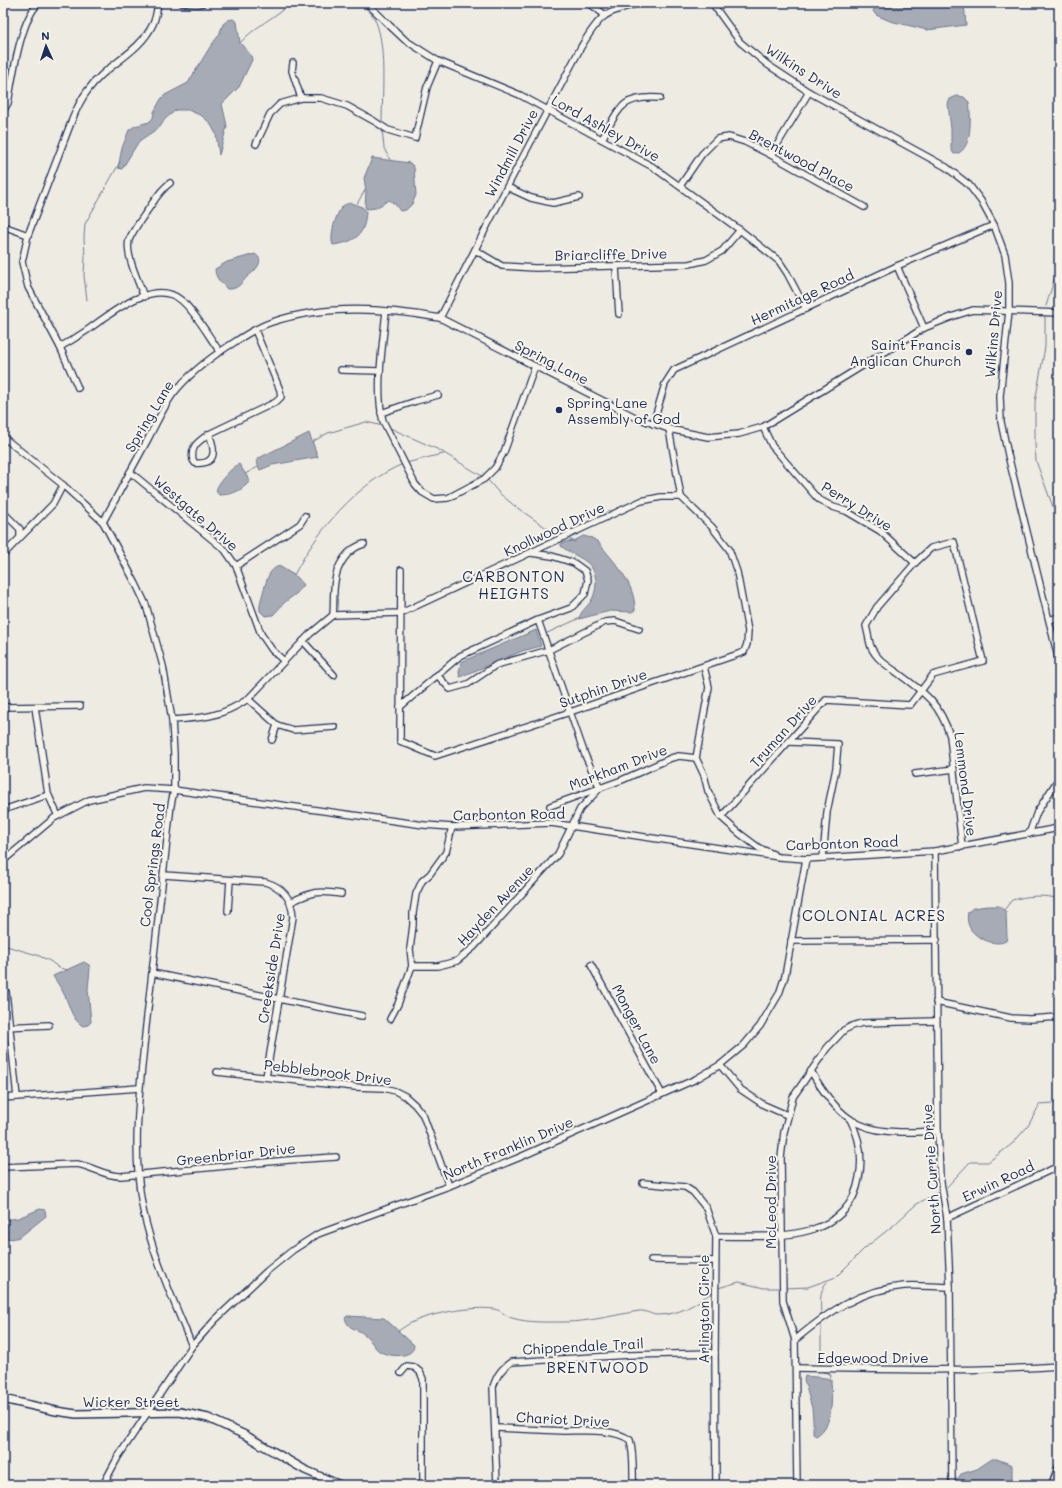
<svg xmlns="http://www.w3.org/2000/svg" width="1062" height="1488" font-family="Mali,sans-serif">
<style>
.water{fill:#a6abb5;stroke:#6e7992}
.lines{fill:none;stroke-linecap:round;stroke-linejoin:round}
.stream{stroke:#6e7992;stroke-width:1}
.minor-casing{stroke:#1b2f5e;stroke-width:8}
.major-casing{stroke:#1b2f5e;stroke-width:10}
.highway-casing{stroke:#1b2f5e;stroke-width:11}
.minor{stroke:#f7f3e8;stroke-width:5.5}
.major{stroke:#f7f3e8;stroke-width:7}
.highway{stroke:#f7f3e8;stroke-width:8}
.poi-dot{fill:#1b2f5e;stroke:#f7f3e8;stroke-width:1.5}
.labels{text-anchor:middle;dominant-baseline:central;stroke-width:4;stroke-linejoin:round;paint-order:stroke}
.street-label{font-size:14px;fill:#1b2f5e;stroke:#f7f3e8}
.poi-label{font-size:14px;fill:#1b2f5e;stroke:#f7f3e8;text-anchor:end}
.neighbourhood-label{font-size:15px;letter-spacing:1px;fill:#1b2f5e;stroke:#f7f3e8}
</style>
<rect width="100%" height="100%" fill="#eeebe2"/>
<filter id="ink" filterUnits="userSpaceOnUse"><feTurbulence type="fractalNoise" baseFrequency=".025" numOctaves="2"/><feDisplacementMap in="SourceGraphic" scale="8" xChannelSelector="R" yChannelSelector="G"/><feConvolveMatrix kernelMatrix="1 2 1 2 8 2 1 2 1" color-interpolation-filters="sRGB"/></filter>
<g filter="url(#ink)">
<g class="water">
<path d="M886 3H964L966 25 927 30 890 21 876 15 873 11 876 6Z"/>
<path d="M233 19 237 22 240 43 251 55 252 60 239 87 222 104 227 126 219 155 216 134 210 123 202 116 188 110H176L165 119 160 127 139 141 122 169 118 168 122 148 129 130 135 126 149 122 153 118 154 112 161 99 165 95 188 83 210 47 219 35 223 24 228 20Z"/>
<path d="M957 96 964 97 969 102C971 116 973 153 954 154L951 149V129L948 104 950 99Z"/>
<path d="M372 158 410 163 414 167 416 195 412 204 406 210 400 211 395 204 389 200 376 208 366 209 365 207 366 191 364 178Z"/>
<path d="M351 203 362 207 366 211C365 235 356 242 333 245 329 237 336 213 342 207 344 204 347 204 351 203Z"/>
<path d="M255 254C266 261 255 271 248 276 241 283 238 290 227 289 221 283 215 278 215 269L227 262Z"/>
<path d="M309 433 318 457 272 465 260 470 256 461 259 458Z"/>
<path d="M239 464 250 481C242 491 231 495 219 495L216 491C218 482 231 468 239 464Z"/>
<path d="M583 536 592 538 598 542C614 562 635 582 635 610L632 612 610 611 579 619C580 612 587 607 591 601 595 594 596 588 596 580 593 558 575 558 561 546V544L565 542 574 541Z"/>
<path d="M279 566 297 577 304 585 297 593 285 602 273 615 265 616 260 611C259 603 262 597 264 589 267 580 268 570 279 566Z"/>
<path d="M536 630 541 646 522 651 460 677 459 673 461 662Z"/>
<path d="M987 906H999L1006 912 1007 937 1006 941C995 947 975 938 970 928 967 923 967 917 968 912L973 908Z"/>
<path d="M84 962 89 965 90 968 88 989 91 1022 88 1025 83 1026C72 1020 70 1007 65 996 62 989 57 983 53 976Z"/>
<path d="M40 1209 45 1210 46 1216 21 1236C16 1239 8 1240 3 1236V1220L18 1218Z"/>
<path d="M347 1316 384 1318 414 1345C414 1359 388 1357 379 1351 373 1347 371 1339 365 1335 356 1327 349 1331 345 1318Z"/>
<path d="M805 1376 826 1378 831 1380C832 1398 834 1426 816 1436L813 1434V1420L812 1408 804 1380Z"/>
<path d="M992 1459H997L1012 1465V1485H958L957 1480 961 1474 977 1469Z"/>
</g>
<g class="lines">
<g class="stream">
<path d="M358 3C364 7 371 12 374 18 387 41 382 96 382 123"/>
<path d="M240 43C254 27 274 18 291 3"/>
<path d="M382 129 384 148 390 160"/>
<path d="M357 204 365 190"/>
<path d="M87 300 84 276 85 255 84 238 85 224 120 162"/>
<path d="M1046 306 1059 264"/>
<path d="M1045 317V347L1035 402V443L1036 461 1059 523"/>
<path d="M390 428 439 450 482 476"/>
<path d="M312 442 328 433 366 422 383 426"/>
<path d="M406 463 438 455 444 454"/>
<path d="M245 474 258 467"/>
<path d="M487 479 499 493 516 507 548 529 562 536"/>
<path d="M567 538 575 542"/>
<path d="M294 575C316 532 358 482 403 464"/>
<path d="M545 634 578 619"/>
<path d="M1004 910 1012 900C1027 896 1043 894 1059 899"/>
<path d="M3 945 37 955 50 961 59 968 68 970"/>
<path d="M945 1189 970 1162H988L1012 1144 1028 1126 1040 1104 1054 1103 1059 1106"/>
<path d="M718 1288 739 1282 764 1288H779"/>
<path d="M785 1288 808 1287 836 1277 865 1248 894 1225 911 1209 917 1204 940 1191"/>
<path d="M821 1317C821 1306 818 1290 827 1282"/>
<path d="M398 1331C403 1328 408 1324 413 1322 432 1313 473 1306 494 1309 501 1310 505 1316 512 1318 528 1323 548 1322 564 1322 589 1322 614 1315 639 1311 646 1310 651 1315 657 1315 679 1315 695 1305 712 1292"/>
<path d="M821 1367V1322"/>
<path d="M821 1370 820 1371 830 1374 831 1376 830 1379"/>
</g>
<defs>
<g id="minor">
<path d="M182 3 198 4 203 3"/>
<path d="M367 3 389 25 405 40 438 61 520 95 653 167 740 230 779 261 787 273 806 309"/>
<path d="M589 3 605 15"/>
<path d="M712 3 740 42 768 65 809 92 946 167 969 185 981 201 994 225 1005 255 1009 283V311L1000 396 1001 422 1008 455 1059 661"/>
<path d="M293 63 292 71 301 98"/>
<path d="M3 111 8 103C13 76 20 20 39 3"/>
<path d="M602 139C619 109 621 95 660 98"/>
<path d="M256 144 270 114 280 104 301 98H321L347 106 374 121 388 130 415 138 427 87 438 61"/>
<path d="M771 155 809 92"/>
<path d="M680 186 702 154 717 139 729 137 745 142 771 155 864 207"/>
<path d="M507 187 531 198 553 203 579 197"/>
<path d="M3 226 28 235"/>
<path d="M475 250 502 266 535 268 689 264 706 260 722 251 740 230"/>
<path d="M897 266 924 328"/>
<path d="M616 267 619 314"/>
<path d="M144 297C139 282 125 255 129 240 133 230 141 220 147 211 154 201 160 190 170 183"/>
<path d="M386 311C383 343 375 390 383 421L415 484 422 492 434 499 448 498 484 479 495 468 504 452 535 366"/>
<path d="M440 318 507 187 581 47C587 37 597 20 606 15 616 9 629 6 640 3"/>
<path d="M60 347C69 342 77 337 86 331 109 315 153 277 181 300 195 311 209 337 220 352"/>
<path d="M341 370 380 371"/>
<path d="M78 388 60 347 28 287 22 262 28 235 72 120C76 110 81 99 88 90 106 64 139 54 153 24 156 18 157 10 158 3"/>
<path d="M381 413 416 401 438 395"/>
<path d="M653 424 665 384 674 370 897 266 994 225"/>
<path d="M763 427 772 446 818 499 833 507 846 511 880 531 915 563"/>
<path d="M209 434 276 402 281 397 280 390 255 330"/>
<path d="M209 434C215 449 218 465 195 463L193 460C190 446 199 441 209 434Z"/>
<path d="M3 437 63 485 103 522 136 584 146 605 163 666 172 720 174 754V790L171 805C163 879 154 952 146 1026 140 1087 131 1149 143 1210 153 1257 174 1301 192 1346"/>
<path d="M130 472 225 550 236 566 261 634 272 650 284 661"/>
<path d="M3 512 20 529V536"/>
<path d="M103 522C118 494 133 467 148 439 156 424 163 408 173 394 188 375 207 360 227 347 241 338 256 327 272 322 326 304 385 308 440 318L637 418 669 429 708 437 739 434 763 427 924 328 954 316 973 310 1059 313"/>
<path d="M3 555 53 504 63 485"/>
<path d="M236 566 300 524 305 516"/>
<path d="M401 570 400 741 435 756 570 712 744 652 747 644 748 631 737 572 729 549 712 527 681 497 669 429"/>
<path d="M333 615C334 604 333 592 335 581 337 565 348 548 364 544"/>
<path d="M1049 620 1059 617"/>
<path d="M303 641 334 675"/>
<path d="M704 667 709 687 696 758 704 775 708 791 721 817 739 833 759 848 773 854"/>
<path d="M437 675 450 689 468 684 496 665 549 650 605 622 615 621 639 629"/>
<path d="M248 699 277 725 293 730 335 727"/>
<path d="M3 707 80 706"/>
<path d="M35 707 48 794 58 816"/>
<path d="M400 707 460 656 538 620 571 608 585 594 588 580 585 571 574 563 552 556 531 553"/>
<path d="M172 720C203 718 221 717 248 699L310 634 333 615 401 613 641 501 661 497H681"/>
<path d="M272 740 277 725"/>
<path d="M789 742 838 744 836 768 827 812 823 858"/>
<path d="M915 774 954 769"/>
<path d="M550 806 622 780 671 758 679 756 696 758"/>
<path d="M3 810 48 795"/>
<path d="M721 817 826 700 910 705 933 675 983 661 954 542 931 548 915 563 877 607 866 626C868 633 869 641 871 647 876 658 886 665 895 671 923 692 939 701 950 736L962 847"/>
<path d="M1029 834 1037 812 1059 778"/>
<path d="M935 851 938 1131 940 1177 947 1218 950 1287 952 1485"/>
<path d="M3 861 54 818 89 800 144 788 174 790 424 825 452 827 551 823 732 850 779 857 806 859 935 851 1059 828"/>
<path d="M164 875 265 882C283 887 292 899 293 917L266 1077"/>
<path d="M291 902C311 892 318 890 341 894"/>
<path d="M228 911 230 880"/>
<path d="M791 941 937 940"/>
<path d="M591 965 662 1094"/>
<path d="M412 966H438L457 961 474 947 558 854 580 809 600 788 585 755 538 620"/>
<path d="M152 973 362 1016"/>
<path d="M6 992 17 1097"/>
<path d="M936 1002 1011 1018 1030 1019 1059 1017"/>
<path d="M390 1019 398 1004 412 966 410 949 413 925V913L416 894 422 881 430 874 446 852 452 827"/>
<path d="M3 1027 49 1025"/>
<path d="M720 1065 740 1089 764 1105 787 1115"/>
<path d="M811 1071C821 1089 833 1107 850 1119 875 1136 910 1132 938 1131"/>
<path d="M217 1072 355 1087 384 1088 395 1091 405 1096 415 1105 423 1115 449 1186"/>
<path d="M3 1098 139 1088"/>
<path d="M3 1167 77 1164C94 1167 104 1176 121 1176L289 1160 336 1157"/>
<path d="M643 1183 685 1187 693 1192 706 1208 716 1236 715 1353 716 1485"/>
<path d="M947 1218 1059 1166"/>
<path d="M716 1236C766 1236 848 1245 859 1178 863 1158 860 1138 850 1119"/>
<path d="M651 1260 715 1261"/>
<path d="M795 1340C828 1312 860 1290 904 1286 919 1285 935 1287 950 1287"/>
<path d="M796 1368C884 1369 972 1372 1059 1366"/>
<path d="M401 1373 407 1366 414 1367 420 1372 423 1379V1485"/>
<path d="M495 1428C518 1429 541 1430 564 1431 583 1431 614 1428 630 1440 634 1455 633 1470 633 1485"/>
<path d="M103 1485 118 1457 192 1346 215 1320 267 1271 293 1250 318 1234 449 1186 518 1158 696 1079 720 1065 744 1045 760 1026 779 994 785 976 806 859"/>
<path d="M497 1485 493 1387C497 1375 501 1369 511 1362L629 1355 715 1353"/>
<path d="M797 1485 795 1340 783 1301 781 1158 784 1132 793 1097 827 1048 844 1030 852 1026 862 1023 936 1021"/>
</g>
<path id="major" d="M3 1399 56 1411 76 1414 180 1412 208 1418 245 1435 305 1470 340 1485"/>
<path id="highway" d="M1053 1485 1059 1469"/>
</defs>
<use href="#minor" class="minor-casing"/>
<use href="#major" class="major-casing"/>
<use href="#highway" class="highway-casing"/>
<use href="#minor" class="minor"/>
<use href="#major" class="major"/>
<use href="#highway" class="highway"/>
</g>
</g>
<g class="poi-dot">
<circle cx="969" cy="352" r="4"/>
<circle cx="559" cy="410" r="4"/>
</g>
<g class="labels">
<g class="street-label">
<text transform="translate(804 71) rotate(33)">Wilkins Drive</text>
<text transform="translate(606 128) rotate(29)">Lord Ashley Drive</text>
<text transform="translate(511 153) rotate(-62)">Windmill Drive</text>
<text transform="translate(802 160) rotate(28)">Brentwood Place</text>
<text transform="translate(611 254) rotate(-1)">Briarcliffe Drive</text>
<text transform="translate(802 297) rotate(-25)">Hermitage Road</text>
<text transform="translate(993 334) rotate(-85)">Wilkins Drive</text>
<text transform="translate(552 362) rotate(27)">Spring Lane</text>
<text transform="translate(149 416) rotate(-59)">Spring Lane</text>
<text transform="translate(857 506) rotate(32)">Perry Drive</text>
<text transform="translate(196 513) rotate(41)">Westgate Drive</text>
<text transform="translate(554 529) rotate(-25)">Knollwood Drive</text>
<text transform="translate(603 688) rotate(-19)">Sutphin Drive</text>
<text transform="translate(783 731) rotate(-48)">Truman Drive</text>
<text transform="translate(618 767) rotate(-21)">Markham Drive</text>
<text transform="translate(966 784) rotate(83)">Lemmond Drive</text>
<text transform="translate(509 814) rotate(-1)">Carbonton Road</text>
<text transform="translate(842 843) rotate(-2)">Carbonton Road</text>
<text transform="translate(152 865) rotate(-83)">Cool Springs Road</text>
<text transform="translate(495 905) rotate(-47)">Hayden Avenue</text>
<text transform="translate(271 968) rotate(-81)">Creekside Drive</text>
<text transform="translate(637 1024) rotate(62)">Monger Lane</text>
<text transform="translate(328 1072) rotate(7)">Pebblebrook Drive</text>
<text transform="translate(508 1148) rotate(-23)">North Franklin Drive</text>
<text transform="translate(236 1154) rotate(-6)">Greenbriar Drive</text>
<text transform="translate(931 1169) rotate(-94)">North Currie Drive</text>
<text transform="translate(998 1181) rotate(-25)">Erwin Road</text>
<text transform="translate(770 1202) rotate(-90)">McLeod Drive</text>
<text transform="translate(703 1309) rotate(-90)">Arlington Circle</text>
<text transform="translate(583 1346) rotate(-3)">Chippendale Trail</text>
<text x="873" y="1357">Edgewood Drive</text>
<text x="131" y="1401">Wicker Street</text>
<text transform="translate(563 1419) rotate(3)">Chariot Drive</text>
</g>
<g class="poi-label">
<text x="961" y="344">Saint Francis<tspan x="961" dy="16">Anglican Church</tspan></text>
<text x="567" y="402" text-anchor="start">Spring Lane<tspan x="567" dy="16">Assembly of God</tspan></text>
</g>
<g class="neighbourhood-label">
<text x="514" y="576">CARBONTON<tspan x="514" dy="17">HEIGHTS</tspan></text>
<text x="874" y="915">COLONIAL ACRES</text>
<text x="598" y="1367">BRENTWOOD</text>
</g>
</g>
<rect width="1062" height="1488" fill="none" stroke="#f7f3e8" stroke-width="16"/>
<rect x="8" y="8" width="1046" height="1472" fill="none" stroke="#1b2f5e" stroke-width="1.5" filter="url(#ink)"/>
<g transform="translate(46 46) rotate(357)" stroke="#f7f3e8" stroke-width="3" paint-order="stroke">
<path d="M0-3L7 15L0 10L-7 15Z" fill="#1b2f5e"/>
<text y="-6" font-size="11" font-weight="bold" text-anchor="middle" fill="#1b2f5e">N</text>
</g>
</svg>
